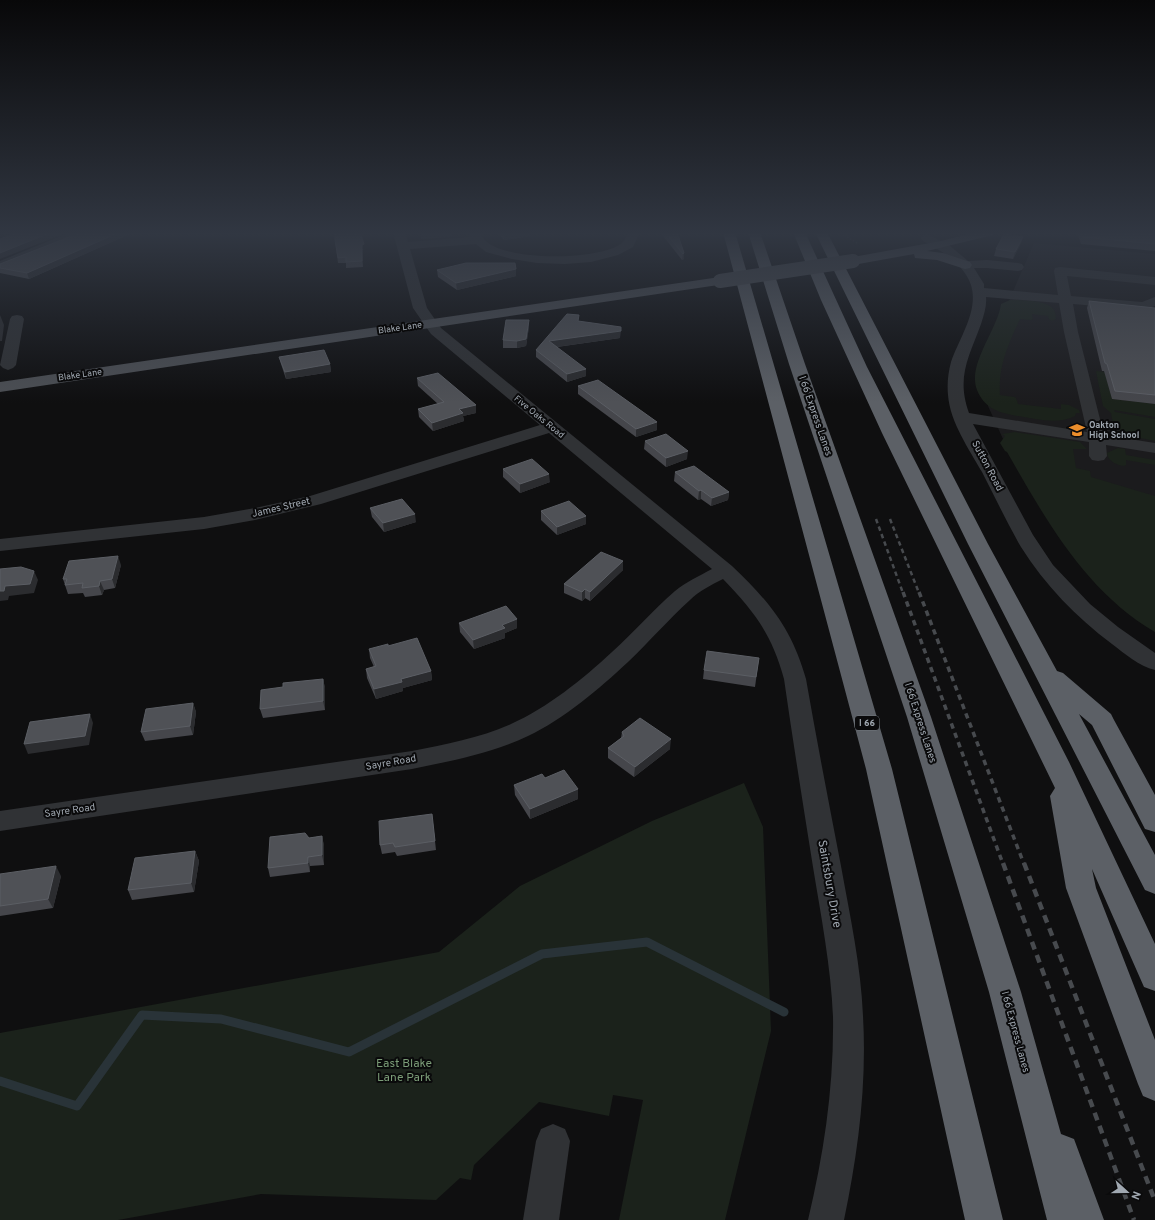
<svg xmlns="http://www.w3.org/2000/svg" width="1155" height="1220" font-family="Overpass,sans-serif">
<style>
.built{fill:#1b1b1d}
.green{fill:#1b221b}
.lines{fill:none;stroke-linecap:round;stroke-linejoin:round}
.stream{stroke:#293338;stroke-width:9}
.path{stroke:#36393c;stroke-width:1.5;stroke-dasharray:1.5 2;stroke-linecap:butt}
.minor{fill:#303235;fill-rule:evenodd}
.major{fill:#4c4f54;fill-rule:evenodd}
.highway{fill:#5c6066;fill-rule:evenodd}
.rail-far2{stroke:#474a4e;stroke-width:2.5;stroke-dasharray:4.5 3.5;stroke-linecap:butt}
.rail-far1{stroke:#474a4e;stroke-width:3.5;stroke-dasharray:5.5 4.5;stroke-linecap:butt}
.rail{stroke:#474a4e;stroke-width:4.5;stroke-dasharray:8 6;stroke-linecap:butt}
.major-bridge{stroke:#4c4f54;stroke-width:14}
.wall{fill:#45464b}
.shaded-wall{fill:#2b2c2f}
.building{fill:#4f5156;stroke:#5b5e64}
.labels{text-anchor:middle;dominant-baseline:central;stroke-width:4;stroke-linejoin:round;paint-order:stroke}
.far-street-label{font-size:9px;fill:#a0a8b1;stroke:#0a0a0b}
.far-poi-label{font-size:9px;font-weight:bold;fill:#a0a8b1;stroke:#0a0a0b;text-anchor:start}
.shield{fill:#0a0a0b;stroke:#73797f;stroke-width:1}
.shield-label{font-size:9px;font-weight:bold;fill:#a0a8b1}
.street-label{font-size:10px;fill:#a0a8b1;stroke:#0a0a0b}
.near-street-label{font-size:12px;fill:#a0a8b1;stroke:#0a0a0b}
.near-park-label{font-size:12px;fill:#7b9c77;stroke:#0a0a0b}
</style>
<rect width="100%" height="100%" fill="#0f0f10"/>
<path class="built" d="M1034 243 1155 254V632L1003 439 988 406 985 389 989 347Z"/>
<g class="green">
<path d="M1010 300C1020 300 1049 300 1054 310 1055 312 1056 316 1056 319L1052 321 1049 319 1048 316 1032 314 1033 319 1031 320 1020 319C1008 345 998 366 1000 395L1014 397 1016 398 1018 404 1061 409V404L1069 405 1079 410 1080 413H1076L1075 416C1057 425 1037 419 1018 416 999 413 985 409 977 390 967 364 997 331 1001 304Z"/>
<path d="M1096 371 1105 372 1112 399 1155 404V417L1114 410 1115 412 1155 419V441L1126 435 1117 429 1113 424 1111 413 1103 406Z"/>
<path d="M1015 432 1080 442 1087 449H1073L1076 468 1090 471 1091 477 1155 496V632C1085 591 1046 520 1007 452L1005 451 1000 443 1005 436 1002 434Z"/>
<path d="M1118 448 1125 449 1126 455 1155 460V465L1126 460V465L1124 466C1116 465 1108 461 1107 453Z"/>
<path d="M744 783 763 827 771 1031 725 1220H619L643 1100 613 1095 609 1116 539 1102 474 1165 471 1180 460 1178 436 1200 261 1194 118 1220H0V1033L439 952 520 886 652 821Z"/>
</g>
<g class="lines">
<path class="stream" d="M0 1081 77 1106 142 1015 221 1019 349 1052 542 954 647 942 784 1012"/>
<path class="path" d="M842 232 844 235 857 243"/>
<g class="minor">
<path d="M71 232H87L85 235 0 270V261Z"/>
<path d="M393 232H405L408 242 470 237 469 232H481C481 234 481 236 483 238 500 262 601 261 622 243 625 240 627 235 628 232H640L633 247 618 255 591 262 565 264 537 263 512 259 486 252 476 244 410 249 427 308 441 328 732 566C769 601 792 629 806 679 817 742 829 804 841 866 850 916 861 966 863 1016 867 1085 858 1153 844 1220H808C824 1153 834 1086 833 1017 831 967 821 916 813 867 803 804 793 742 784 679 772 635 755 612 723 579 711 585 699 591 690 600 668 620 649 642 628 662 599 689 564 719 528 736 492 753 451 761 412 769L0 831V811L412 751C446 744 480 738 511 724 547 708 583 679 612 652 634 632 653 610 675 591 686 582 699 576 712 569L549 433 321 504 255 520 204 529 0 551V539L204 517 255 508 310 496 540 425 431 334 413 308Z"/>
<path d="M927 234 949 245 968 261 987 260 1018 263 1022 264 1024 267 1022 270 1018 271 987 268H974L984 284V288L1058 295 1054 271 1055 268 1060 267 1155 277V285L1067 276 1071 296 1142 302 1155 297V306L1144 310 1073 304 1078 332 1104 435 1155 443V453L1106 445 1107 456 1104 460 1098 461 1092 460 1089 456V442L973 424 1033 535 1053 565 1090 604 1118 627 1155 653V670C1139 666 1125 654 1112 644 1076 617 1045 585 1021 547 1007 523 995 497 982 472 969 449 950 422 948 395 947 384 948 373 951 362 959 338 979 311 971 285 964 264 941 250 923 241L921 238 923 235ZM986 297 1059 303 1064 332 1087 432 969 413C956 377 969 357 981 324 984 315 987 305 986 297Z"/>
<path d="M17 315 22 316 24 319 16 365 13 368 8 370 3 368 0 365 10 319 12 316Z"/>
<path d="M553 1124 565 1129 570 1141 559 1220H523L536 1141 541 1129Z"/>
</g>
<g class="major">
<path d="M976 232H995L993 235 927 251 943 253 970 262 972 265 970 268 965 269 937 260 915 258 914 254 853 265 848 264 846 261 848 258 853 257 941 241Z"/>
<path d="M720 277 725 278 727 281 725 284 0 392V382Z"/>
</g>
<g class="highway">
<path d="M723 232H735L892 769 1003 1220H965L866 769Z"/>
<path d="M748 232H760L805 364 931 717 1021 992 1061 1134 1074 1139 1104 1220H1047L989 992 907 717 789 364Z"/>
<path d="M793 232H805L867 367 1069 762 1155 944V991L1144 987 1092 869 1096 888 1155 1040V1101L1143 1096 1138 1084 1066 888 1050 796 1055 788 882 433 821 300Z"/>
<path d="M815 232H827L988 544 1057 671 1063 673 1111 714 1114 720 1155 795V832L1145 829 1092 725 1079 714 1155 855V894L1145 890 968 544Z"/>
</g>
<g class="rail-far2">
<path d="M876 519 903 593"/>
<path d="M890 519 919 593"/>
</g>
<g class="rail-far1">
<path d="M903 592 1003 864"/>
<path d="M919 592 1024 864"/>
</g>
<g class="rail">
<path d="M1003 863 1134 1220"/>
<path d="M1024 863 1155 1201"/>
</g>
<path class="major-bridge" d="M720 281 853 261"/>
</g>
<g class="wall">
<path d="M82 232H134L29 279 0 273V264Z"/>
<path d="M497 232H530V236L504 240Z"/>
<path d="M660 232H677L684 253V259L682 260Z"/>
<path d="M1077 232H1126L1155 235V251L1081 244Z"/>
<path d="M1023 237 1021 243 1013 259 994 256 996 249Z"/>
<path d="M335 240 364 250H362L363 267 346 268V263H338Z"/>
<path d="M437 270 516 276 457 290 438 277Z"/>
<path d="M1089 301 1155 308V404L1112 399 1104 371H1102L1087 308Z"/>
<path d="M529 320V327L526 346 517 348H503V340Z"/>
<path d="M579 321 620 338 557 347 586 376 567 382 536 357V350Z"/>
<path d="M279 357 330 364 331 372 286 379 281 364Z"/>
<path d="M417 378 476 413 463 416 464 421 433 431 419 417 418 409 438 404 418 386Z"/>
<path d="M578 386 657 430 636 437 578 394Z"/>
<path d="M645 441 687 459 666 467 644 449Z"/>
<path d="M503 469 550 482 520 493 503 477Z"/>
<path d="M675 472 729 492 728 500 711 506 701 499 698 500 674 481Z"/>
<path d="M370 508 416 522 384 532 372 517Z"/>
<path d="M541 511 586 516V524L557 535 541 520Z"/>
<path d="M623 561V570L590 601 585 598 582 601 564 593V584Z"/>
<path d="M121 565 115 588 104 590 102 595 85 597 83 593 68 594 63 579Z"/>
<path d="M459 623 517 628 505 633V638L474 649 460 632Z"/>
<path d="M388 646 431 671 432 680 403 688V691L376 699 367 678 366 669 374 667 370 658 369 649Z"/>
<path d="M759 658 755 687 703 679 704 670Z"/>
<path d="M323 679 325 688V710L263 718 260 709Z"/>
<path d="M193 703 196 712 193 735 145 741 141 732Z"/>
<path d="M622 732 670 749 634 777 608 758V748L621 738Z"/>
<path d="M545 778 578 799 530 819 515 795 514 785Z"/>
<path d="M432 814 436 850 397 856 395 852 382 854 380 845Z"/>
<path d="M322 836 324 846V865L310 866V872L270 877 268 868 309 838Z"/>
<path d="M195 851 199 861 194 892 132 900 128 890Z"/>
<path d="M0 874 61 876 53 908 0 916Z"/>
</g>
<g class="shaded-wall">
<path d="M52 232H68L0 259V253Z"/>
<path d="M120 232H134L29 279 27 273Z"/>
<path d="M451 232 452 237 421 239V234Z"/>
<path d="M521 232H530V236L504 240V234Z"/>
<path d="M1023 237 1021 243 1013 259 1015 252Z"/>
<path d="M684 253V259L682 260 683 254Z"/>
<path d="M516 269V276L457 290 456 283Z"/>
<path d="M0 315 4 325 2 341H0Z"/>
<path d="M529 320V327L526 346 517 348V341Z"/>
<path d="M621 331 620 338 549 348V341Z"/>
<path d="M330 364 331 372 286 379 285 372Z"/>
<path d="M586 369V376L567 382V374Z"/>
<path d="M476 405V413L463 416 464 421 433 431 432 423 459 409Z"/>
<path d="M657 422V430L636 437V429Z"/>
<path d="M688 451 687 459 666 467V458Z"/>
<path d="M549 474 550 482 520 493V484Z"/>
<path d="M701 490V499L698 500 699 491Z"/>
<path d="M729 492 728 500 711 506 712 498Z"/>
<path d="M415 514 416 522 384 532 383 523Z"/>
<path d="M586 516V524L557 535V527Z"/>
<path d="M118 556 121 565 115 588 112 579Z"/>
<path d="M623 561V570L590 601V592Z"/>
<path d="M34 571 38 580 34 593 9 596 8 600 0 601V591L5 586Z"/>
<path d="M100 581 104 590 102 595 99 586Z"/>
<path d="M585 589V598L582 601V592Z"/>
<path d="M517 619V628L505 633V638L474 649 473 640 502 625Z"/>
<path d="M431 671 432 680 403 688V691L376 699 374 689 401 679Z"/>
<path d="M323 679 325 688V710L323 701Z"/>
<path d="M193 703 196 712 193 735 190 726Z"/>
<path d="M90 714 93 723 89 745 28 754 24 744Z"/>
<path d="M671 739 670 749 634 777 635 767Z"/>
<path d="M578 789V799L530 819V809Z"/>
<path d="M322 836 324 846V865L322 855Z"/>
<path d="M195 851 199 861 194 892 191 883Z"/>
<path d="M308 857 310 866V872L308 863Z"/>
<path d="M56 866 61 876 53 908 48 899Z"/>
</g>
<g class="building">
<path d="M18 232H52L0 253V239Z"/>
<path d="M82 232H120L27 273 0 268V264Z"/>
<path d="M335 232H360L364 244 362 245V261L346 262V257L338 258 335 240Z"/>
<path d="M421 232H449L421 234Z"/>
<path d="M502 232H521L504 234Z"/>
<path d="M665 232H677L684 253 683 254Z"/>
<path d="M1081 232H1126L1155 235V244L1083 237Z"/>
<path d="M1004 234 1023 237 1015 252 996 249Z"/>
<path d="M466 263H515L516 269 456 283 437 270Z"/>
<path d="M1089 301 1155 308V395L1115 391 1107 364 1105 363Z"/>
<path d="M567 314 579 315 578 321 621 327V331L549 341 586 369 567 374 536 350Z"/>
<path d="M506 320H529L526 339 517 341 503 340Z"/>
<path d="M324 350 330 364 285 372 279 357Z"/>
<path d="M438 373 476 405 459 409 463 413 432 423 418 409 444 402 417 378Z"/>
<path d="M598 380 657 422 636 429 578 386Z"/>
<path d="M666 434 688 451 666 458 645 441Z"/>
<path d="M532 459 549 474 520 484 503 469Z"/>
<path d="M694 466 729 492 712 498 701 490 699 491 675 472Z"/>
<path d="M402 499 415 514 383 523 370 508Z"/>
<path d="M569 501 586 516 557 527 541 511Z"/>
<path d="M601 552 623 561 590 592 585 589 582 592 564 584Z"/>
<path d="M118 556 112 579 100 581 99 586 82 588 83 583 65 585 67 579H63L69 561Z"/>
<path d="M21 567 34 571 30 584 5 586 4 591H0V569Z"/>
<path d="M506 606 517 619 502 625 505 628 473 640 459 623Z"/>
<path d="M417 638 431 671 401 679 402 682 374 689 366 669 376 666 369 649 388 644V646Z"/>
<path d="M707 651 759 658 756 677 704 670Z"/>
<path d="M323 679V701L260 709 261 690 283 687V683Z"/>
<path d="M193 703 190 726 141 732 146 709Z"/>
<path d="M90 714 85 736 24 744 30 722Z"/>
<path d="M640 718 671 739 635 767 608 748 624 736 622 732Z"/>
<path d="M564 770 578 789 530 809 514 785 542 774 545 778Z"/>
<path d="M432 814 435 841 395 847 393 843 380 845 379 821Z"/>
<path d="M305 833 309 838 322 836V855L308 857V863L268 868 270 837Z"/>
<path d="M195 851 191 883 128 890 135 858Z"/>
<path d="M56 866 48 899 0 906V874Z"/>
</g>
<linearGradient id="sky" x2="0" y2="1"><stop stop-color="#080809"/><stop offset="0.58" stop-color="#313742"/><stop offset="1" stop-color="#313742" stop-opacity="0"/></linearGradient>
<rect width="1155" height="403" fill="url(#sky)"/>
<defs>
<symbol id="school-bare" viewBox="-9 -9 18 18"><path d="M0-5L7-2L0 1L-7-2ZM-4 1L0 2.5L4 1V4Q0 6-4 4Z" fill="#eb8e2c" stroke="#0a0a0b" stroke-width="2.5" paint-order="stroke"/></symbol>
</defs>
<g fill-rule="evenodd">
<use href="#school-bare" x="1066" y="419" width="22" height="22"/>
</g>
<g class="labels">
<g class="far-street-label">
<text transform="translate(400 328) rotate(-8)">Blake Lane</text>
<text transform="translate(80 375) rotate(-8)">Blake Lane</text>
<text transform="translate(539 417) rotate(39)">Five Oaks Road</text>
</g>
<g class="far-poi-label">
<text x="1089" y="425">Oakton<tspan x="1089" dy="10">High School</tspan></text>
</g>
<rect class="shield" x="855" y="716" width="24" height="14" rx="3"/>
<g class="shield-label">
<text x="867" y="723">I 66</text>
</g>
<g class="street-label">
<text transform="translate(815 416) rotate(71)">I 66 Express Lanes</text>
<text transform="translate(987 466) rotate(62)">Sutton Road</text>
<text transform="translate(281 508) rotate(-13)">James Street</text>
<text transform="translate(920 723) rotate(72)">I 66 Express Lanes</text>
<text transform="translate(391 763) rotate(-10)">Sayre Road</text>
<text transform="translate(70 811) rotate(-8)">Sayre Road</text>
<text transform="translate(1015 1032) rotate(75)">I 66 Express Lanes</text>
</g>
<g class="near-street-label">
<text transform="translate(829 884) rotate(80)">Saintsbury Drive</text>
</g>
<g class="near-park-label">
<text x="404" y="1064">East Blake<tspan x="404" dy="14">Lane Park</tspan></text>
</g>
</g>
<g transform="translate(1127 1192) rotate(111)" stroke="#0a0a0b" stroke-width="3" paint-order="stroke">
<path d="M0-3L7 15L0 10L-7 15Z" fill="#a0a8b1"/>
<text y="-6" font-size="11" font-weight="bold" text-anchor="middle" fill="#a0a8b1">N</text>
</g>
</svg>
